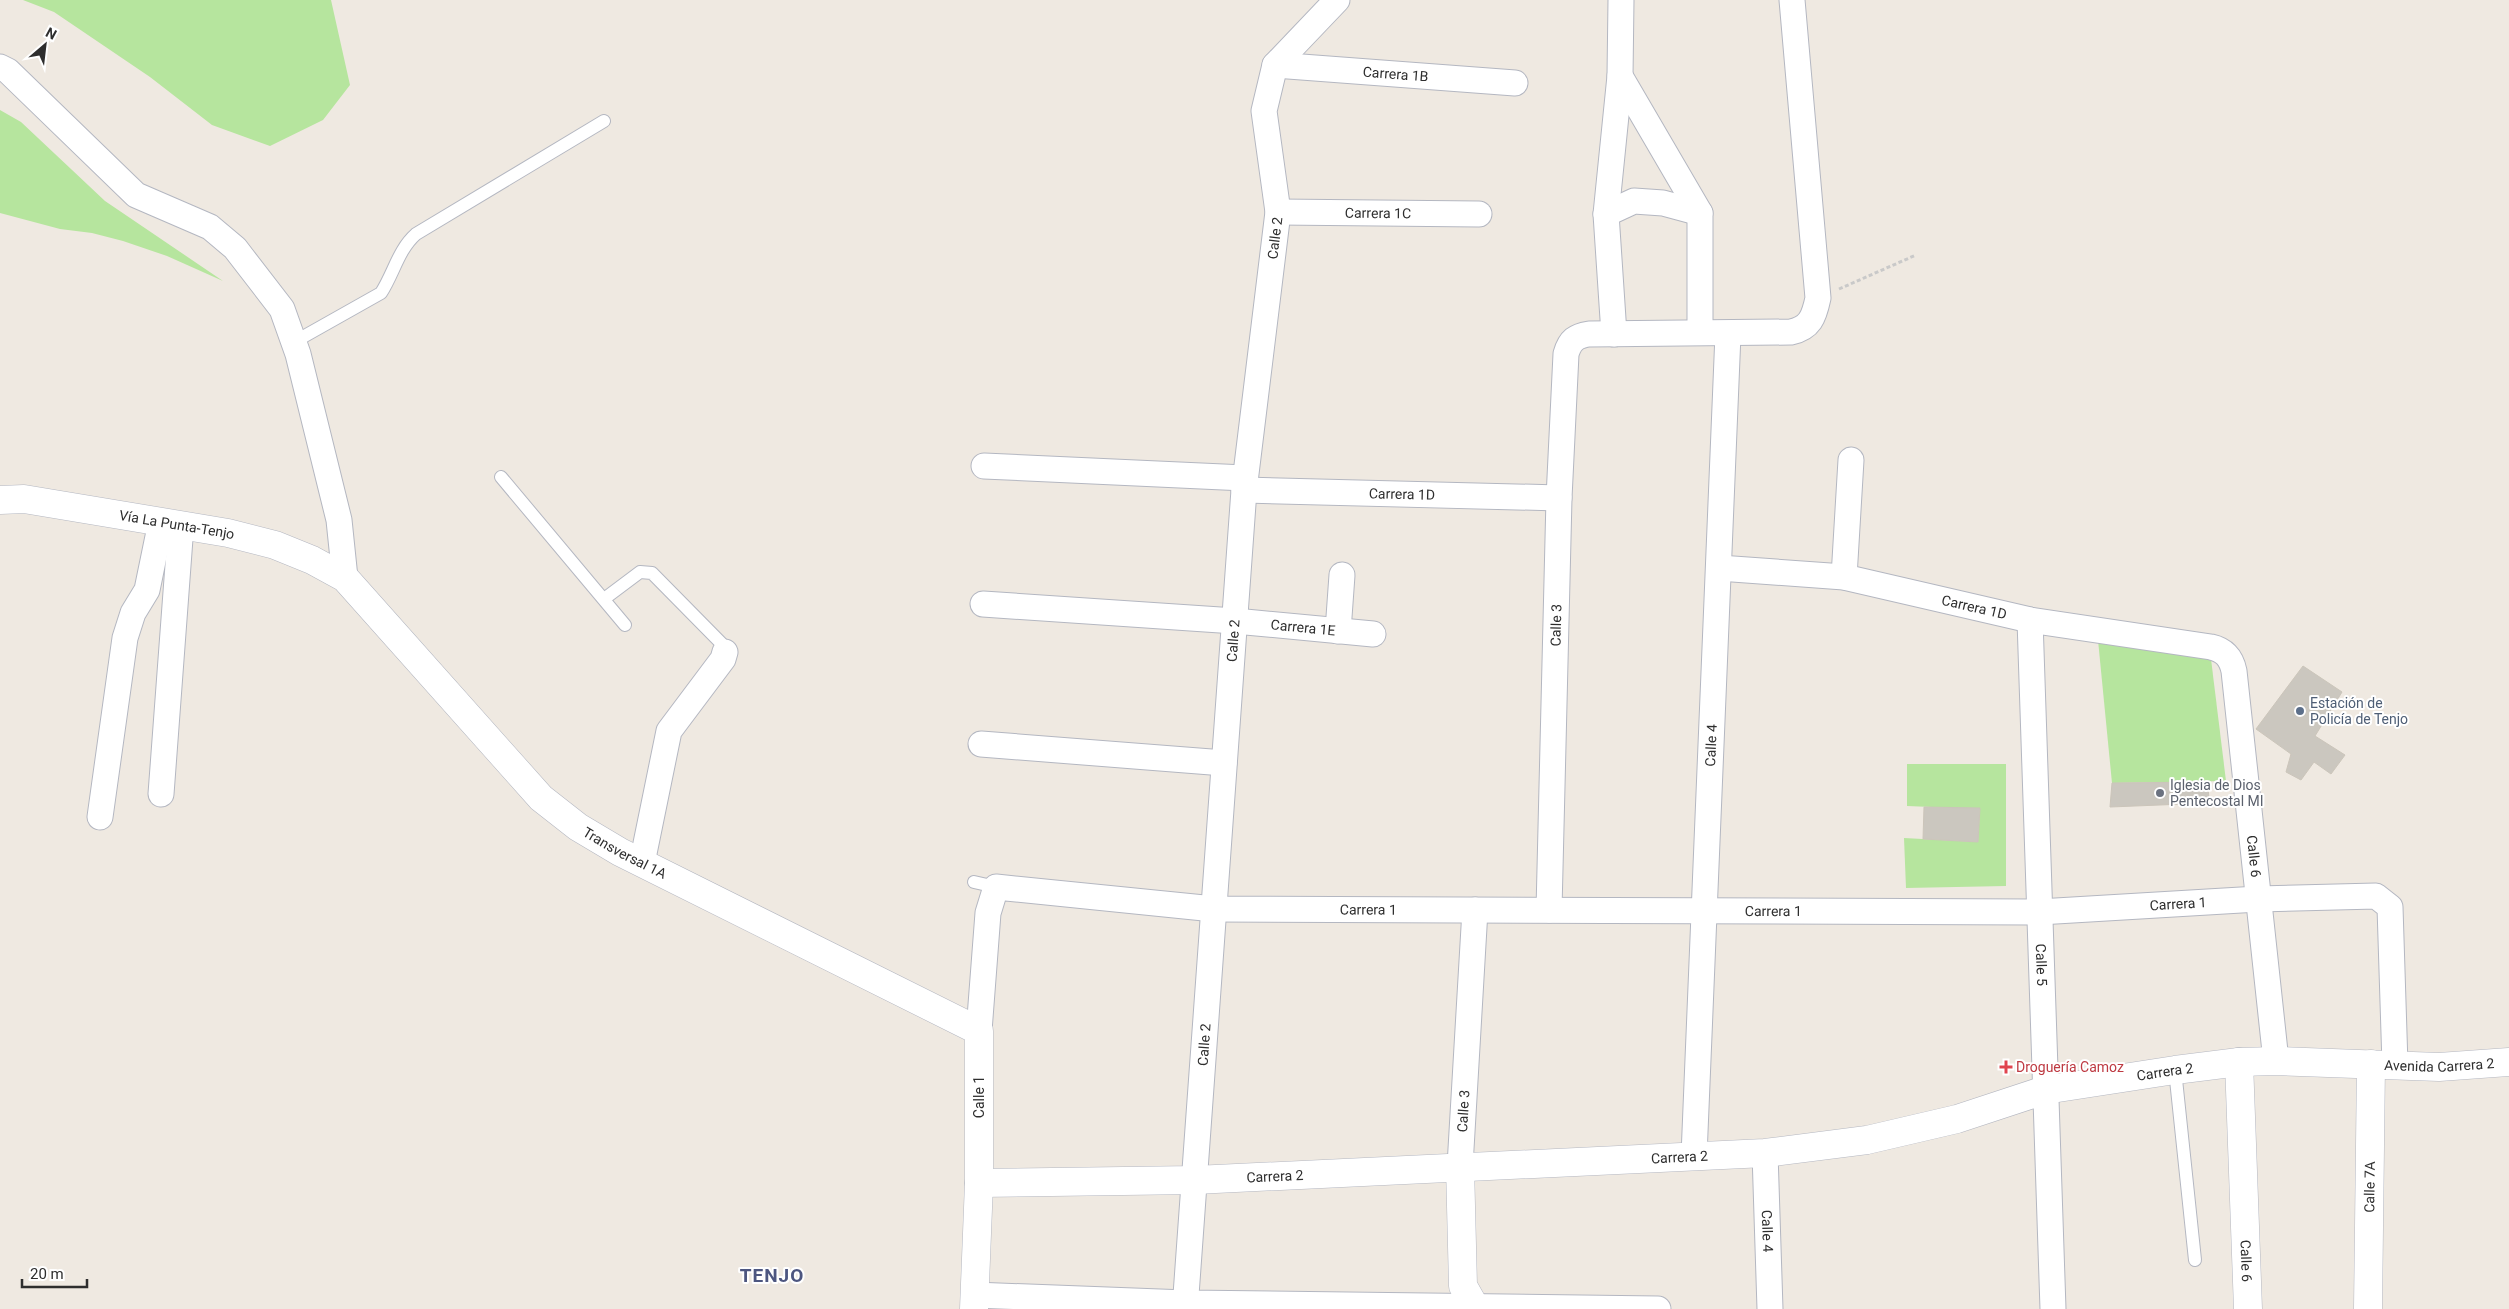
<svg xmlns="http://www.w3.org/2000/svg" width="2509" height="1309" font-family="Roboto,sans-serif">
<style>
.green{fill:#b6e59e}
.building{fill:#cbc7bf;stroke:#cbc5ba}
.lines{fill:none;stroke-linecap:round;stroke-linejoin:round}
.lane-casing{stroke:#b4b7c1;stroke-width:14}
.street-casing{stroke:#b4b7c1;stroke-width:27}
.secondary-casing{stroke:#b4b7c1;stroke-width:29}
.path{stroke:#c9c9c9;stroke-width:3;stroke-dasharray:4 2.5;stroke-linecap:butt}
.lane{stroke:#fff;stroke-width:12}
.street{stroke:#fff;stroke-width:25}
.secondary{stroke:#fff;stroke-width:28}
.service-dot{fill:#5c6f8a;stroke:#fff;stroke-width:2}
.worship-dot{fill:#6b7280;stroke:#fff;stroke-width:2}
.health-dot{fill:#e0444e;stroke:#fff;stroke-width:2}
.labels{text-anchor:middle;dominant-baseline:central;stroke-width:4;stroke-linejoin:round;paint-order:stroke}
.street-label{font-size:14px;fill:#2e2e2e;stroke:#fff}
.service-label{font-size:14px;fill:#4e5e75;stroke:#fff;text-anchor:start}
.worship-label{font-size:14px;fill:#5b616d;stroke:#fff;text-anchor:start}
.health-label{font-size:14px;fill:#be3a42;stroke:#fff;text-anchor:start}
.district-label{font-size:19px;font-weight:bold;letter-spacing:1px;fill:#4d5680;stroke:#fff}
</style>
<rect width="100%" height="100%" fill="#efe9e1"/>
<g class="green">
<path d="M23 0H331L350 85 323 120 270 146 212 125 150 77 54 12Z"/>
<path d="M0 110 21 122 105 201 223 281 167 256 123 241 92 233 60 229 0 213Z"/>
<path d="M2098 640 2211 659 2226 781 2112 783Z"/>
<path d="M1907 764H2006V886L1906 888 1904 838 1978 842 1980 809 1907 806Z"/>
</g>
<g class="building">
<path d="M2303 666 2342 692 2315 736 2345 755 2331 774 2314 762 2301 780 2286 772 2291 754 2256 729Z"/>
<path d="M2208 782 2209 803 2110 807 2112 783Z"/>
<path d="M1924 807 1980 808 1978 842 1923 839Z"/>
</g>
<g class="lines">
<defs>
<g id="lane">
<path d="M294 342 381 293C394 273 398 250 416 234L604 121"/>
<path d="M501 477 625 625"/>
<path d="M604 599 640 572 652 573 722 644 725 652"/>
<path d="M974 882 996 887"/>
<path d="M2175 1070 2195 1260"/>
</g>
<g id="street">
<path id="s1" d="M1275 65 1515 83"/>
<path d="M0 67 8 71 136 195 210 227 235 248 282 309 298 354 339 520 345 578"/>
<path d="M1620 76 1700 213V332"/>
<path id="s2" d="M1278 212 1479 214"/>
<path d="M1606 214 1634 201 1663 203 1700 213"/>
<path d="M1614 334 1606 214 1620 76 1621 0"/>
<path d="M984 466 1245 478"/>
<path id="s3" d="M1244 490 1559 498"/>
<path id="s4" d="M1719 568 1844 577 2030 620 2211 647C2224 650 2231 657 2234 671L2276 1061"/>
<path d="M1844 577 1851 460"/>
<path id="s5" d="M983 604 1235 621 1373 634"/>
<path id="s6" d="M2030 620 2053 1309"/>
<path d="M1338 631 1342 575"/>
<path d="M981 744 1224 763"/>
<path d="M161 794 181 525"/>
<path d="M100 817 125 638 133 613 147 590 161 522"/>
<path d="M642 863 669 731 723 659 725 652"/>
<path id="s7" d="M1549 910 1559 498 1566 354C1570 340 1576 336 1589 334L1791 332C1810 328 1814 317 1818 298L1792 0"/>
<path id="s8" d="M979 1031 988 913 996 887 1214 909 2039 912 2258 899 2376 896 2390 907 2395 1065"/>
<path id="s9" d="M1765 1153 1770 1309"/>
<path id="s10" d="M1694 1156 1728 334"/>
<path id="s11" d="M1460 1166 1475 910"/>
<path d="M974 1295 1186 1303 1658 1309"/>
<path id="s12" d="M1185 1309 1244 490 1278 212 1264 111 1275 65 1337 0"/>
</g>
<g id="secondary">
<path id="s13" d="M0 500 24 499 228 533 275 545 312 560 345 578 541 798 578 827 620 852 979 1031V1183L974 1309"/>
<path id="s14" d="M2239 1062 2248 1309"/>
<path d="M1460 1166 1463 1286 1476 1309"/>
<path id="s15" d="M979 1183 1195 1180 1765 1153 1867 1140 1957 1119 2045 1090 2175 1070 2239 1062 2276 1061 2439 1067 2509 1062"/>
<path id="s16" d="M2368 1309 2371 1064"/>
</g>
</defs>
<use href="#lane" class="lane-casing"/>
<use href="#street" class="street-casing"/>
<use href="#secondary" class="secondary-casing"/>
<path class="path" d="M1839 289 1916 255"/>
<use href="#lane" class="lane"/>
<use href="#street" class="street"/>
<use href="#secondary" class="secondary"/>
</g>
<circle class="service-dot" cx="2300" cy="711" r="5"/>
<circle class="worship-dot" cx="2160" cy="793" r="5"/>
<path class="health-dot" d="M2003.5 1059.5h5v5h5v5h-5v5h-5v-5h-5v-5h5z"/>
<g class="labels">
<g class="street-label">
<text stroke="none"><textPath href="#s1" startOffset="121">Carrera 1B</textPath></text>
<text stroke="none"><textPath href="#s2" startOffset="100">Carrera 1C</textPath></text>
<text stroke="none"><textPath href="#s12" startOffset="1075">Calle 2</textPath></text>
<text stroke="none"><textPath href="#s3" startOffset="158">Carrera 1D</textPath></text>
<text stroke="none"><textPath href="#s13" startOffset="179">Vía La Punta-Tenjo</textPath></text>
<text stroke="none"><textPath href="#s4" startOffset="259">Carrera 1D</textPath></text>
<text stroke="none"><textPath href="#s7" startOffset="285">Calle 3</textPath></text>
<text stroke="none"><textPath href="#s5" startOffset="321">Carrera 1E</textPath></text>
<text stroke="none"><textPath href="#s12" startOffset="670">Calle 2</textPath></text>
<text stroke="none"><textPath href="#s10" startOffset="411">Calle 4</textPath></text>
<text stroke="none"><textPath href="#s13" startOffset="752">Transversal 1A</textPath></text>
<text stroke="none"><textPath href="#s4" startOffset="721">Calle 6</textPath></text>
<text stroke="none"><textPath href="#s8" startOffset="1329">Carrera 1</textPath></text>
<text stroke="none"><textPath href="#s8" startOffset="519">Carrera 1</textPath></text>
<text stroke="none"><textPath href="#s8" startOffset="924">Carrera 1</textPath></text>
<text stroke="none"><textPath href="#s6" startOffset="345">Calle 5</textPath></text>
<text stroke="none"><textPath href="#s12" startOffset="265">Calle 2</textPath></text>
<text stroke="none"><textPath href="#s15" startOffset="1471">Avenida Carrera 2</textPath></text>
<text stroke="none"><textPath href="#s15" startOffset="1196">Carrera 2</textPath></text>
<text transform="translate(979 1097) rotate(-90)">Calle 1</text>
<text stroke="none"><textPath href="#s11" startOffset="55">Calle 3</textPath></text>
<text stroke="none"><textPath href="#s15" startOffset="701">Carrera 2</textPath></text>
<text stroke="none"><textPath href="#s15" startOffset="296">Carrera 2</textPath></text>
<text stroke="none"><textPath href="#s16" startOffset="122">Calle 7A</textPath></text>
<text stroke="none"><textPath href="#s9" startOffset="78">Calle 4</textPath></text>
<text stroke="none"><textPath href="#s14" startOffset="199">Calle 6</textPath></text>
</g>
<g class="service-label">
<text x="2310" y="703">Estación de<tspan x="2310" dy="16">Policía de Tenjo</tspan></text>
</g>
<g class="worship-label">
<text x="2170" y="785">Iglesia de Dios<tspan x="2170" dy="16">Pentecostal MI</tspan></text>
</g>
<g class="health-label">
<text x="2016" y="1067">Droguería Camoz</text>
</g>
<g class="district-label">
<text x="772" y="1275">TENJO</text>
</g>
</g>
<g transform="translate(45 45) rotate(28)" stroke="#ffffff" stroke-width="4" paint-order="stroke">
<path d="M0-4L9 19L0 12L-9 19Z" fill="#2e2e2e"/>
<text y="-8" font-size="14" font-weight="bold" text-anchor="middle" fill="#2e2e2e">N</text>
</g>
<path d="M22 1279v8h65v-8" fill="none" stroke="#2e2e2e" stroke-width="2.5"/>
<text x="30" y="1279" font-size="15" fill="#2e2e2e" stroke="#ffffff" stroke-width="4" paint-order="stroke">20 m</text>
</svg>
